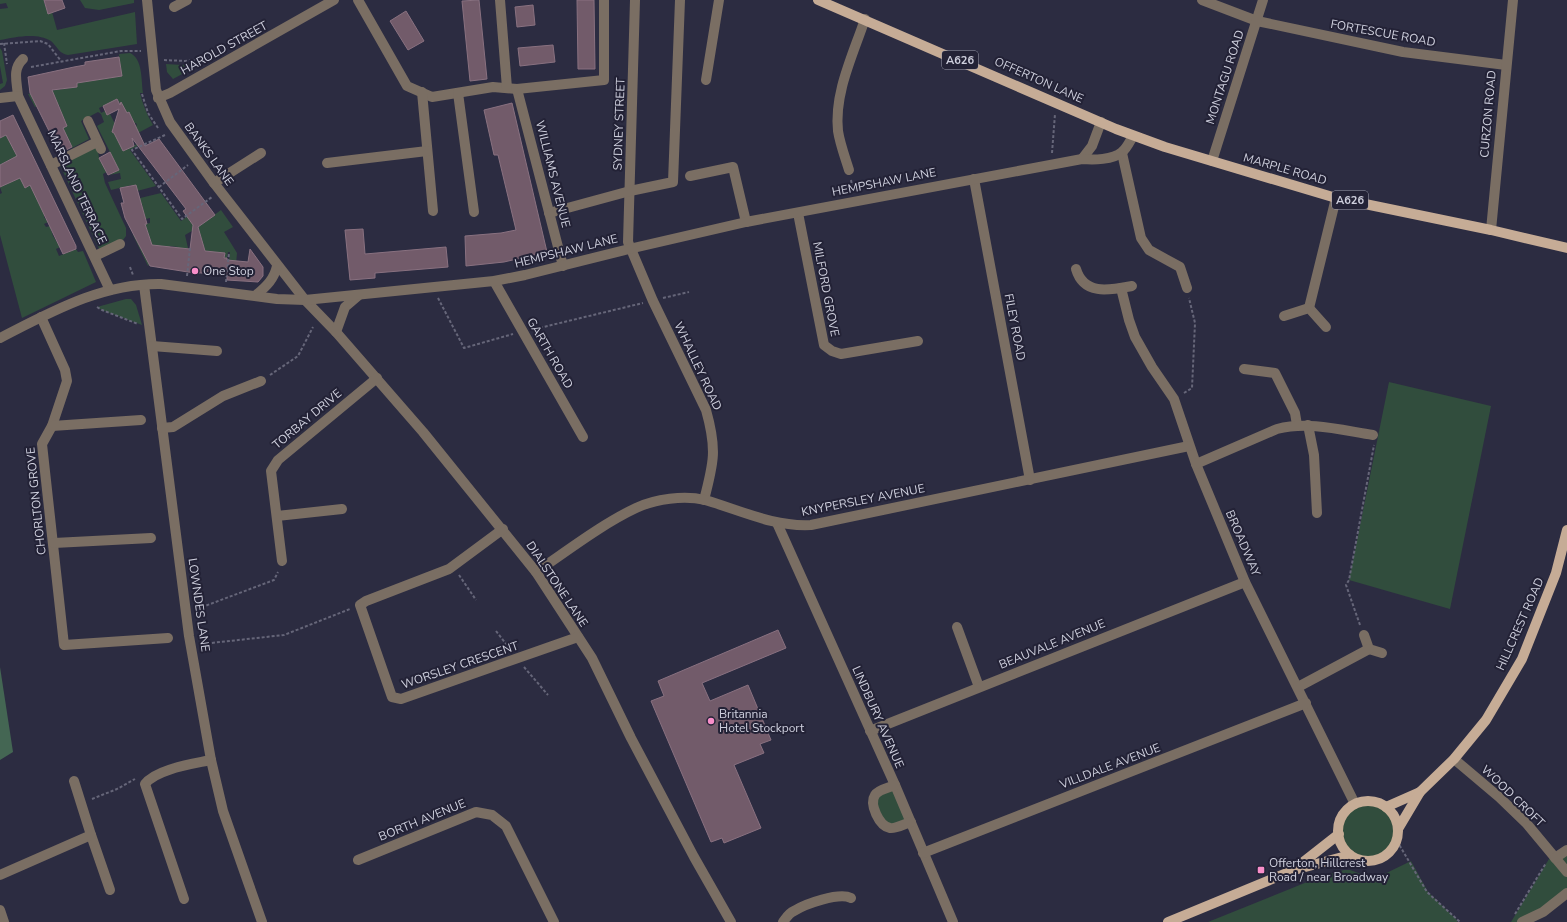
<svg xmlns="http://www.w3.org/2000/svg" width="1567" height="922" font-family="'Nunito Sans',sans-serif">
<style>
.green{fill:#314d3d}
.forest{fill:#446653}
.building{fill:#725b6a;stroke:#897180}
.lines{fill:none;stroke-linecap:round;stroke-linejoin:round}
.path{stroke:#666679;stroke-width:2;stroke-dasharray:3 2;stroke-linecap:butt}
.minor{stroke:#7a6e63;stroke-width:10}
.major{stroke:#c6ac96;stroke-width:10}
.poi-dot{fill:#f98fca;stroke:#232236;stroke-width:1.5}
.labels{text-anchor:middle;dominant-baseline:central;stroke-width:4;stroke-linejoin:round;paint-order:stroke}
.shield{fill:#232236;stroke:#9b9cac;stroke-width:1}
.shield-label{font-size:11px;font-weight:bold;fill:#cfd0de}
.street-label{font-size:12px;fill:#cfd0de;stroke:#232236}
.poi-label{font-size:12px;fill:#cfd0de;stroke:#232236;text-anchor:start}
</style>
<rect width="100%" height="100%" fill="#2c2c41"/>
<g class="green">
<path d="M0 0H48L44 2 48 13 52 12 57 30 135 12 137 44 68 55C59 54 57 46 51 41 37 32 15 37 0 40V9L8 8 6 3 0 4Z"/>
<path d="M80 0H134V3L99 10 85 8Z"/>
<path d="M0 48 2 51 7 80 5 86 0 90V84L3 83 0 66Z"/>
<path d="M130 53C143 59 141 80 143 93H140C143 105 147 115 153 125L138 133 135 127 137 125 136 123 132 124 129 112 127 113 117 99 99 108 101 113 105 111 107 115 110 114 116 126 112 129 114 132 128 148 142 142 143 143 130 150 156 186 137 191 132 185 111 190 108 182 121 179 120 173 109 175 119 170 117 166 103 174 105 183 126 228V236L120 244 101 253 58 161 97 142 99 158 101 163 111 159 110 152 97 126 104 122 101 114 98 112 81 121 89 139 72 148 63 128 67 126 57 113 61 111 59 105 47 102 35 107 28 94 77 87V83L121 76 119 54Z"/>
<path d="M208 60 173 79 167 72 166 64 182 65Z"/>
<path d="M19 129 7 137 17 156 25 188 31 185 45 215 44 217 48 222 44 224 46 227 50 226 53 236 60 247 56 249 59 256 76 249 78 252 83 251 96 282 22 318 0 235V194L2 193 0 187 7 168 4 163 0 165V138Z"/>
<path d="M161 193 181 221 193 212 202 224 221 210 233 227 224 232 237 253 236 264H234V261L229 260 230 252H228L227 258H224L225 253 210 256V251H205L197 228 185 235 188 248H184L183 252H178V247L170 246 169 251 165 250 164 246H160L159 250 148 266 133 235 148 233 145 224 150 223V218L141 220 138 212 143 210 142 204 134 206 132 200Z"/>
<path d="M126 299H131L136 305 142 325 102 310 97 307Z"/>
<path d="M1389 382 1491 406 1450 609 1349 580Z"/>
<path d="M894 787 909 821 888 827 874 800Z"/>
<circle cx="1368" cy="831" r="30"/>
<path d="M1567 850V893L1522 922H1511L1552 854Z"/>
<path d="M1411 861 1428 892 1458 921 1457 922H1208L1322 876 1344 870H1350L1364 875 1372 880Z"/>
</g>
<path class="forest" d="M0 667 13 752 0 760Z"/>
<g class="building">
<path d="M44 0H62L65 8 48 14Z"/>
<path d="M479 0 487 79 470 81 462 1Z"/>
<path d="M577 0H594L595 69H578Z"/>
<path d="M533 5 535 25 517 27 515 7Z"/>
<path d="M406 11 424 41 408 50 390 21Z"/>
<path d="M553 45 555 62 520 66 518 48Z"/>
<path d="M119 57 122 76 77 83V87L52 90 67 126 63 128 72 147 60 153 30 93 28 77 74 67 85 65V62Z"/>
<path d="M117 99 120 105 121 102 127 113 129 112 145 146 159 139 215 215 198 227 205 251 225 253 224 258H227V260L248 262 250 249 263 267V276L258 282 227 280V275L188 272 150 266 125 218 121 203H124L120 188 136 185 147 224H145L152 245 190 249 193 225 183 211 186 209 132 138 134 146 123 151 114 133 112 132 119 109 107 115 103 106Z"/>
<path d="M512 103 547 252 504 262 466 266 465 236 501 233 516 230 498 155H494L484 110Z"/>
<path d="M13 115 76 246V249L63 254 30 185 25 188 20 178 0 187V165L17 156 6 135 0 138V121Z"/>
<path d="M110 152 119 170 108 175 99 158Z"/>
<path d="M363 229 365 254 446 247 448 267 375 273V278L350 280 345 230Z"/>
<path d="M778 630 786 648 702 683 710 701 748 685 771 740 760 744 764 753 734 765 761 828 724 843 722 838 711 842 651 701 664 696 658 681Z"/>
</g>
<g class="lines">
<g class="path">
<path d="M4 43 7 64"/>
<path d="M0 44 40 41 48 44 61 61"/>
<path d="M164 60 185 61 209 58"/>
<path d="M31 67 121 51H141"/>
<path d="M142 94 148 113 158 128"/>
<path d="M165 135 132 150 182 219 212 197"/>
<path d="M1052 153 1055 114"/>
<path d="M851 180 853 191"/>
<path d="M159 187 188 165"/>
<path d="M130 267 133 275"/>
<path d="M187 276 190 248"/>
<path d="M226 282 229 253"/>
<path d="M438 298 464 348 513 334"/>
<path d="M663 298 689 292"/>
<path d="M97 307 102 310 138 324"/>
<path d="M535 329 643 303"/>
<path d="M270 375 298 356 313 327"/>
<path d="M1184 393 1192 388 1195 323 1189 298"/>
<path d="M459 575 476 600"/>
<path d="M197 609 274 580 278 572"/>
<path d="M1360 625 1346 585 1349 580 1374 445"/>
<path d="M496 631 510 649"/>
<path d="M202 644 284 635 350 609"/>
<path d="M524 667 548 695"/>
<path d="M92 799 117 789 135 779"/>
<path d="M1397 841 1427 892 1460 922"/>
<path d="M1515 914 1546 863"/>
</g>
<g class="minor">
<path d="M147 0 156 90 170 122 214 183 305 300 336 332 423 432 536 572 592 658 631 738 694 857 731 922"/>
<path d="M358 0 407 86 432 97 493 87 517 89 604 80V0"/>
<path d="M500 0 507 88"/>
<path d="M635 0 628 242 653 301 706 410C717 449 714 462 704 500"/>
<path d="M1202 0 1257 21 1403 52 1506 65"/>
<path d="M174 7 187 0"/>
<path d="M23 59C12 69 17 82 18 96L110 290"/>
<path d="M706 80 719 0"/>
<path d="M517 89 563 266"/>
<path d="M422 92 433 211"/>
<path d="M458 93 474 212"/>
<path d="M0 98 18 96"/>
<path d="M158 98 170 93 334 0"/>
<path d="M88 121 101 149"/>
<path d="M1122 153 1141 238 1149 250 1180 267 1187 288"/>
<path d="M1082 159 1092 146 1101 122"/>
<path d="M1212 161 1263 0"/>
<path d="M327 163 427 151"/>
<path d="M51 165 97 142"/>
<path d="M849 170C845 157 840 144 838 131 834 93 853 55 865 19"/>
<path d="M690 176 733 167 746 222"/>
<path d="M974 179 1030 480"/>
<path d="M214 183 261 153"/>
<path d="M549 213 630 191 673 182 680 0"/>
<path d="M798 213 824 345 832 351 841 354 918 341"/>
<path d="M1491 230 1513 0"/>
<path d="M95 256 120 244"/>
<path d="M1076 269C1084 296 1110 290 1132 286"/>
<path d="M494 281 583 437"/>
<path d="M144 285 189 636 211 760 223 811 262 922"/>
<path d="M1121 288 1129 320 1135 337 1152 367 1174 399 1196 464 1245 582 1355 804"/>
<path d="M256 295C267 286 274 279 277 266"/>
<path d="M1309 308 1336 198"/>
<path d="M1284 316 1309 308 1326 327"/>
<path d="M41 317 65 370 67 381 52 426 42 444 64 645 168 638"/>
<path d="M336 332 345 307 359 295"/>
<path d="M0 338C51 312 102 283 161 284L277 299 305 300 494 281 525 275 629 249 746 222 1082 159C1093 160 1113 160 1122 152 1127 148 1130 141 1133 136"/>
<path d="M152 346 217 351"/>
<path d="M1244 369 1275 373 1295 413 1297 425"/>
<path d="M1308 425 1314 455 1317 513"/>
<path d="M52 426 141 420"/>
<path d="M162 428 173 427 223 396 261 381"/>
<path d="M1196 464 1277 429C1309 421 1341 430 1373 435"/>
<path d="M277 516 342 509"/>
<path d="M777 523 895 785 953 922"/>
<path d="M503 529 449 569 366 601 360 605 392 697 401 699 578 637"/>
<path d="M54 543 151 538"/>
<path d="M282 561 271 471 278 460 377 378"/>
<path d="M536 572C567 551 602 524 636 508 655 499 684 495 705 500 740 510 773 527 811 525L1189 446"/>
<path d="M957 627 979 687"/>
<path d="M1364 635 1369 649 1382 653"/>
<path d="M1298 687 1369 649"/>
<path d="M870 731 1245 582"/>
<path d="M1454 759 1499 797 1527 824 1567 872"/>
<path d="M895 785C889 788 879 789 875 795 869 804 879 826 890 828 896 829 904 824 911 822"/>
<path d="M91 835 110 890"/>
<path d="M923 853 1306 703"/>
<path d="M1555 858 1567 850"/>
<path d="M358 860 476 812 492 815 506 826 554 922"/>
<path d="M0 875 91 835 74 781"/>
<path d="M184 899 145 784C156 769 193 764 211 760"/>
<path d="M0 910 4 922"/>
<path d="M783 922C786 918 789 913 794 911 805 904 839 892 851 898"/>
<path d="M1522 922 1543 912 1567 893"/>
</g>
<g class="major">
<path d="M818 0 1116 129 1165 147 1336 198 1491 230 1567 248"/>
<circle cx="1368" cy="831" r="30"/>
<path d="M1386 807 1420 792"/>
<path d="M1398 829 1420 792 1454 759 1486 720 1522 659 1556 573 1567 530"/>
<path d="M1297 867 1339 834"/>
<path d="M1168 922 1294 870 1350 855"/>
</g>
</g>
<g class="poi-dot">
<circle cx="195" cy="271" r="4"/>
<circle cx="711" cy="721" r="4"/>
<rect x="1257" y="866" width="8" height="8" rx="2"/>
</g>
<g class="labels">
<g class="shield">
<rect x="942" y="51" width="36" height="18" rx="3"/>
<rect x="1332" y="191" width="36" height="18" rx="3"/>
</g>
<g class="shield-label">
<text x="960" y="60">A626</text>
<text x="1350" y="200">A626</text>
</g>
<g class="street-label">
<text transform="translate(1383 33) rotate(10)">FORTESCUE ROAD</text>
<text transform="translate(224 48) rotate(-29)">HAROLD STREET</text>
<text transform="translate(1225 77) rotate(-72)">MONTAGU ROAD</text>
<text transform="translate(1039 80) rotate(24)">OFFERTON LANE</text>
<text transform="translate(1488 114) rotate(-85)">CURZON ROAD</text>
<text transform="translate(619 124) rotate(-88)">SYDNEY STREET</text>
<text transform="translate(209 154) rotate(54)">BANKS LANE</text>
<text transform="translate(1285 169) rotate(16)">MARPLE ROAD</text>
<text transform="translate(553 174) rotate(76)">WILLIAMS AVENUE</text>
<text transform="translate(884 182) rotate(-11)">HEMPSHAW LANE</text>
<text transform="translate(77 187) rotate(65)">MARSLAND TERRACE</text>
<text transform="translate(566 251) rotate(-14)">HEMPSHAW LANE</text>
<text transform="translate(826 289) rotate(79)">MILFORD GROVE</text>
<text transform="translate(1015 327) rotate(79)">FILEY ROAD</text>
<text transform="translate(550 353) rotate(60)">GARTH ROAD</text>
<text transform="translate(698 366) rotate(65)">WHALLEY ROAD</text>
<text transform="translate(307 419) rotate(-40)">TORBAY DRIVE</text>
<text transform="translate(863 500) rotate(-11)">KNYPERSLEY AVENUE</text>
<text transform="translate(36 501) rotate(-96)">CHORLTON GROVE</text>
<text transform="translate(1243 543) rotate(67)">BROADWAY</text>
<text transform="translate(557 584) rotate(56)">DIALSTONE LANE</text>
<text transform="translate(199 605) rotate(82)">LOWNDES LANE</text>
<text transform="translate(1520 624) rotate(-66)">HILLCREST ROAD</text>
<text transform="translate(1052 644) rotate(-22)">BEAUVALE AVENUE</text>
<text transform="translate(460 665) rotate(-19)">WORSLEY CRESCENT</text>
<text transform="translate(878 717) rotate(66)">LINDBURY AVENUE</text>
<text transform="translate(1110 766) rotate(-21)">VILLDALE AVENUE</text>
<text transform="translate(1513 796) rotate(44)">WOOD CROFT</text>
<text transform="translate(422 820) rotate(-22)">BORTH AVENUE</text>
</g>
<g class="poi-label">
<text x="203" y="271">One Stop</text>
<text x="719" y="714">Britannia<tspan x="719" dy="14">Hotel Stockport</tspan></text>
<text x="1269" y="863">Offerton, Hillcrest<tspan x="1269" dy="14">Road / near Broadway</tspan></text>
</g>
</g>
</svg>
